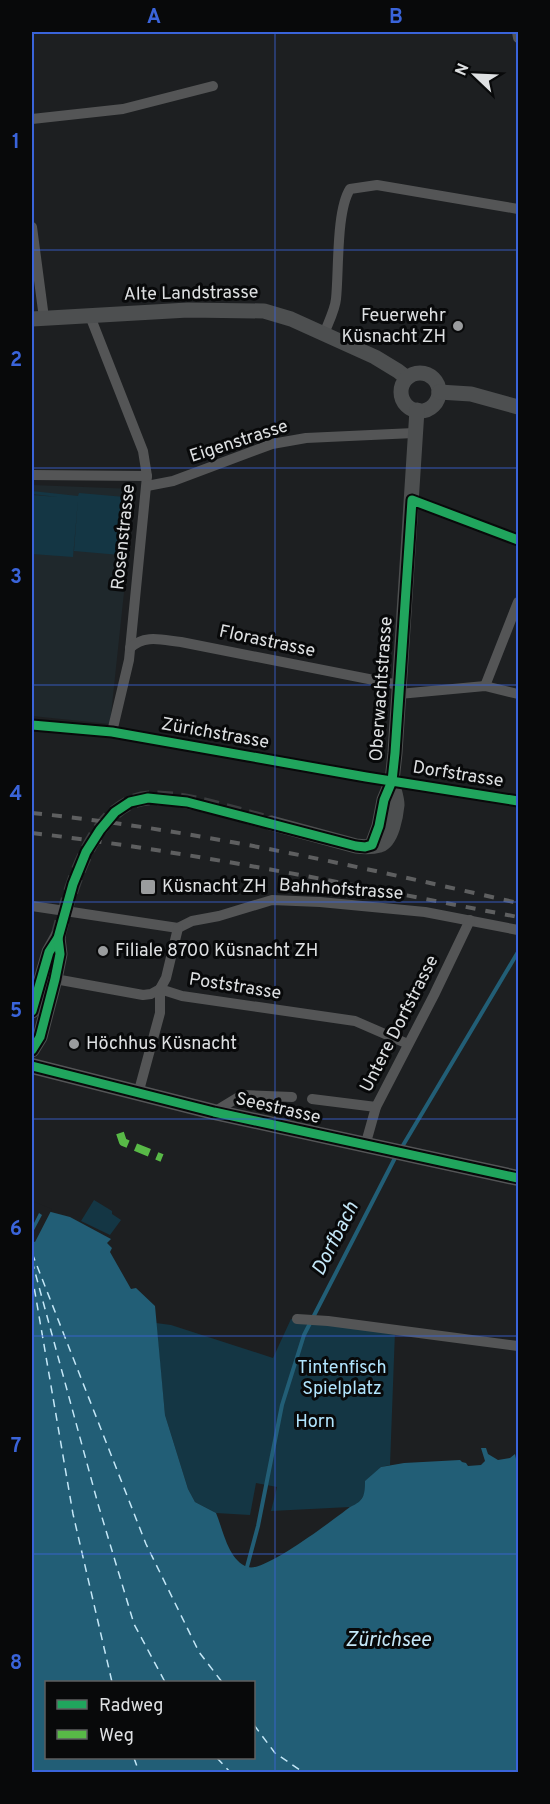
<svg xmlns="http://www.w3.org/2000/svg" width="550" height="1804" font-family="Overpass,sans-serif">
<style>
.built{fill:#1f282c}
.green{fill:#143644}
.water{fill:#225e76;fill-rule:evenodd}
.pier{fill:#1d1f21}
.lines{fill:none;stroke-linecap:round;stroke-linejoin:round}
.stream{stroke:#225e76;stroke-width:4}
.ferry{stroke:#c4e7f7;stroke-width:1.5;stroke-dasharray:8 6;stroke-linecap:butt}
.secondary-tunnel{stroke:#3a3c3e;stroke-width:15;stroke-dasharray:15 8;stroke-linecap:butt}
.street{stroke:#545556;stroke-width:10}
.secondary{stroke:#4d4f50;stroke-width:15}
.primary{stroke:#545557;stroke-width:16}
.rail{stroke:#5e5f60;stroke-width:4;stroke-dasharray:10 10;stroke-linecap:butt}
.quiet{stroke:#58b947;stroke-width:8;stroke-dasharray:15 8;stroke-linecap:butt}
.cycleway-casing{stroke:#08090a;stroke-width:13}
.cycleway{stroke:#20a55d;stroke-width:9}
.grid{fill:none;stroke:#3a64da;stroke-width:1.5;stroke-opacity:0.55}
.poi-dot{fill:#9a9c9e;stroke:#08090a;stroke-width:2}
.labels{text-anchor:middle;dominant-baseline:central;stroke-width:6;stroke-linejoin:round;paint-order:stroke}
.street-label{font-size:18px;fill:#dee0e2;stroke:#08090a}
.poi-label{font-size:18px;fill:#dee0e2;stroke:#08090a;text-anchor:start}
.park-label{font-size:18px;fill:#b1e5fe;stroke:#08090a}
.water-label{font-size:20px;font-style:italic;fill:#c4e7f7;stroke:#08090a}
.neatline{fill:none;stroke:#3a64da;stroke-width:2}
.grid-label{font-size:20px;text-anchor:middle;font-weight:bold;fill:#3a64da}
</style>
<rect width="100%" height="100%" fill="#1d1f21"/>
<path class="built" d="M32 485 135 489 110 724 32 716Z"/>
<g class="green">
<path d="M32 491 78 496 79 493 125 497 120 555 74 551 78 499 73 557 32 554V495L58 497 32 494Z"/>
<path d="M94 1200 112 1211V1214L121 1220 110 1235 81 1221Z"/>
<path d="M291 1319 395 1331 390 1465 381 1467 359 1503 350 1507 271 1511 277 1487 256 1483 250 1515 216 1513 195 1502 188 1489 165 1415 156 1323 171 1325 273 1358Z"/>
</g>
<path class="water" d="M32 1204 51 1212 70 1217 111 1239 107 1243 112 1248 110 1252 131 1289 136 1288 155 1306 165 1415 188 1489 195 1502 216 1513C223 1529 228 1561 248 1567 264 1573 334 1519 350 1507 364 1501 365 1495 365 1481L381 1467 404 1463 460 1460 462 1462 466 1463 468 1466 481 1465 485 1461 481 1448H486L488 1454 498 1460 510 1458 515 1454 518 1468V1772H32ZM46 1682H254V1758H46Z"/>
<path class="pier" d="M32 1201 52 1209 35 1242 32 1241V1234L42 1215 39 1213 32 1227Z"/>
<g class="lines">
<g class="stream">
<path d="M402 1147 518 952"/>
<path d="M247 1567 258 1526 282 1405 304 1335 396 1156"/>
</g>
<g class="ferry">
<path d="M32 1253 146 1544 199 1652 222 1682"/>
<path d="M32 1261 98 1504 134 1624 165 1682"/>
<path d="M32 1275 73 1514 112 1682"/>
<path d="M254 1725 275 1753 303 1772"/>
<path d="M134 1758 139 1772"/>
<path d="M217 1758 230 1772"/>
</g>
<path class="secondary-tunnel" d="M58 936C70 892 92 801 149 798 184 796 236 814 271 823"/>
<g class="street">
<path d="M517 32 518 38"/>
<path d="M32 119 123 109 213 86"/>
<path d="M32 227 44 318"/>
<path d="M90 316 143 451 147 476 129 660 112 732"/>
<path d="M324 334C328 323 335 310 336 299 339 271 336 211 350 189L377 185 518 209"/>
<path d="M32 475 147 476"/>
<path d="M147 486 173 481 272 444 306 438 414 433"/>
<path d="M412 500 518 540"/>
<path d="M130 648C145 634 162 640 181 642L399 685"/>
<path d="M485 686 518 602"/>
<path d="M399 694 485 686 518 694"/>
<path d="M32 725 112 732 366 777 518 801"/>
<path d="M32 906 178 928"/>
<path d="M178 928 192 921 219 916 272 900 320 902 425 912 518 930"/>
<path d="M55 979 143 995 151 994 160 989 182 996 355 1021 408 1044"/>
<path d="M138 1094 160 1013V989L166 978 178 928"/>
<path d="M312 1099 376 1107"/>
<path d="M214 1112 242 1095 292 1097"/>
<path d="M365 1146 376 1107 434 995 470 920"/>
<path d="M297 1319 328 1321 518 1346"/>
</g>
<g class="secondary">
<path d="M32 319 188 310 264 311 291 319 375 357 398 371 407 378"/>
<circle cx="420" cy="392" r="19"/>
<path d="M439 392 471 394 518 407"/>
<path d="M271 823 356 846C364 847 373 847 380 845 392 841 396 815 397 805 397 797 393 788 392 781"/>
<path d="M372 845 379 826 384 800 392 781 395 753 417 410"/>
<path d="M32 1011 49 952 58 936"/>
<path d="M32 1050 40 1037 55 979 60 954 58 938"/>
</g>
<path class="primary" d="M32 1066 214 1112 518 1178"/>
<g class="rail">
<path d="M32 813C198 830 356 866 518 903"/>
<path d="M32 833C195 852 357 886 518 917"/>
</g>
<path class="quiet" d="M120 1133 123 1142 162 1158"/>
<defs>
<g id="cycleway">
<path d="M32 725 112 732 366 777 518 801"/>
<path d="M32 1011 49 952 58 938 73 884 86 852 100 830 115 812 130 802 148 798 187 802 356 846 365 847 372 845 379 826 384 800 392 781 395 753 412 500 518 540"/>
<path d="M32 1050 40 1037 55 979 60 954 58 938"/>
<path d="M32 1066 214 1112 518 1178"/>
</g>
</defs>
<use href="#cycleway" class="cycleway-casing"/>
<use href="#cycleway" class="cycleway"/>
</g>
<path class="grid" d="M275 32V1772M32 250H518M32 468H518M32 685H518M32 902H518M32 1119H518M32 1336H518M32 1554H518"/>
<g class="poi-dot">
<circle cx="458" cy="326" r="6"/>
<rect x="140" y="879" width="16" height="16" rx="3"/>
<circle cx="103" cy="951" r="6"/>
<circle cx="74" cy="1044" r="6"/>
</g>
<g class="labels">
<g class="street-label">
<text transform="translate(191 294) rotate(-1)">Alte Landstrasse</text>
<text transform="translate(239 442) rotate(-18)">Eigenstrasse</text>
<text transform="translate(124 537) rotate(-84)">Rosenstrasse</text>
<text transform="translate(267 642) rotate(12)">Florastrasse</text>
<text transform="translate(382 689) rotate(-86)">Oberwachtstrasse</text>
<text transform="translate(215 734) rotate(10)">Zürichstrasse</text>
<text transform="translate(458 775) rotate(9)">Dorfstrasse</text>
<text transform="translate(341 890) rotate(4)">Bahnhofstrasse</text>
<text transform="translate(235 987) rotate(9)">Poststrasse</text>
<text transform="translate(400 1024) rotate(-63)">Untere Dorfstrasse</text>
<text transform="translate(278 1109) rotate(13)">Seestrasse</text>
</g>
<g class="poi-label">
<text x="446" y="316" text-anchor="end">Feuerwehr<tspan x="446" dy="21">Küsnacht ZH</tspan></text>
<text x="162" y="887">Küsnacht ZH</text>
<text x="115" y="951">Filiale 8700 Küsnacht ZH</text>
<text x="86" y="1044">Höchhus Küsnacht</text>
</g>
<g class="park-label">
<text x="342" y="1368">Tintenfisch<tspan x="342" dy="21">Spielplatz</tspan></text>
<text x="315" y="1422">Horn</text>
</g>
<g class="water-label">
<text transform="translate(336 1239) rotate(-63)">Dorfbach</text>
<text x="388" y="1641">Zürichsee</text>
</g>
</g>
<rect width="550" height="1804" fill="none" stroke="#08090a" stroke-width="66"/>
<rect x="45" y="1681" width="210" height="78" fill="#08090a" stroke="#5e5f60" stroke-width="1.5"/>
<rect x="57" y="1700" width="30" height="9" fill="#20a55d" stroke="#5e5f60" stroke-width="1.5"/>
<text x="99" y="1711" font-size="18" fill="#dee0e2">Radweg</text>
<rect x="57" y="1730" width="30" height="9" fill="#58b947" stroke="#5e5f60" stroke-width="1.5"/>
<text x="99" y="1741" font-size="18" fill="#dee0e2">Weg</text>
<g transform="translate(475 75) rotate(293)" stroke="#08090a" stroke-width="4.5" paint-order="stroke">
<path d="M0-4.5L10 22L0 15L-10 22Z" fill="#dee0e2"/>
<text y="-9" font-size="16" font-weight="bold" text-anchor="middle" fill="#dee0e2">N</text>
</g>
<rect x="33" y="33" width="484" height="1738" class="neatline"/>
<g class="grid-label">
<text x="154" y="23">A</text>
<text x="396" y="23">B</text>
<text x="16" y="148">1</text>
<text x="16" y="366">2</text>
<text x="16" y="583">3</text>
<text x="16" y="800">4</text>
<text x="16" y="1017">5</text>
<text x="16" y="1235">6</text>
<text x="16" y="1452">7</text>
<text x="16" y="1669">8</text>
</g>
</svg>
